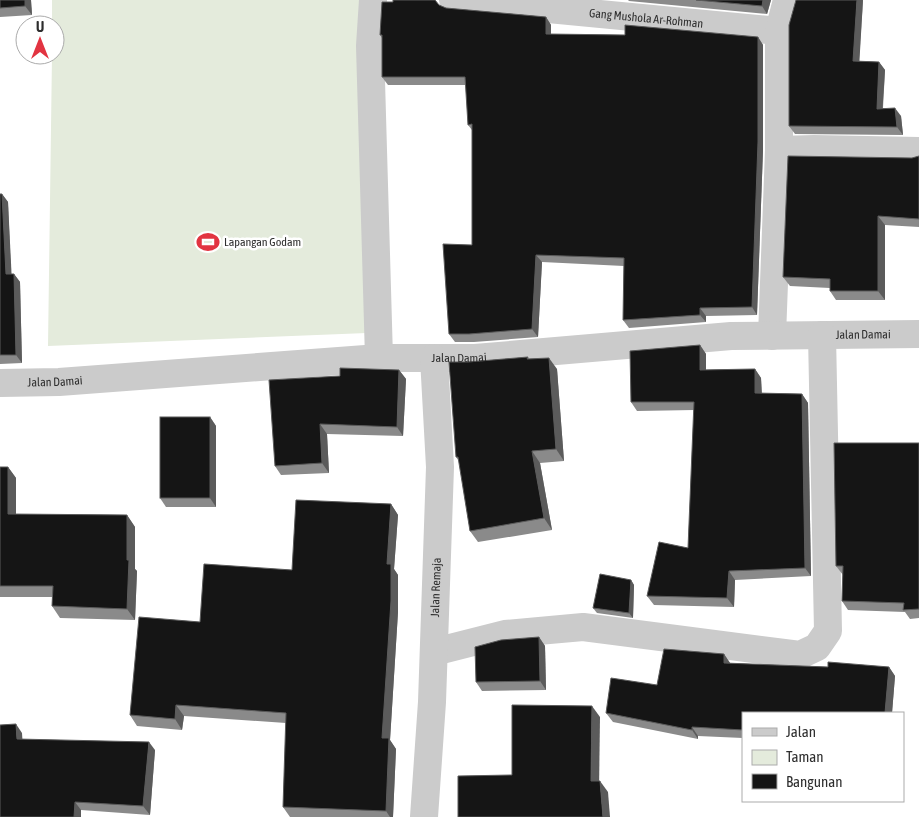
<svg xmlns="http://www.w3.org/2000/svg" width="919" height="817" font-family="'Asap Condensed',sans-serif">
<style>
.green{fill:#e4ebdc}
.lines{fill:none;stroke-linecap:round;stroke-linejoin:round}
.minor{stroke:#cbcbcb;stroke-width:28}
.wall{fill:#8a8a8a}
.shaded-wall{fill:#5b5b5b}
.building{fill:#151515;stroke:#5b5b5b}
.labels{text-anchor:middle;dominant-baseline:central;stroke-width:5;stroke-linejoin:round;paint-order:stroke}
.street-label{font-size:12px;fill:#2e2e2e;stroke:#fff}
.poi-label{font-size:12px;fill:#2e2e2e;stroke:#fff;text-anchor:start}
</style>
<rect width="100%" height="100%" fill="#fff"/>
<path class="green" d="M52 0H369L367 333 48 346 52 55H55V25H52Z"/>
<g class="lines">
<g class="minor">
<path d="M373 0 370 46 379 358"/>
<path id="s1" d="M453 0 779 31"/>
<path d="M779 150 814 149 919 151"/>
<path d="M772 336 779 150V31L787 0"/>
<path id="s2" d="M0 383 59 382 379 358H475L731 336 919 334"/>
<path d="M434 652 505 634 583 627 800 655 817 647 828 631 822 335"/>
<path id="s3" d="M424 817 432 702 440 467 434 358"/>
</g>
</g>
<g class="wall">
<path d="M0 0H31L32 15 0 17Z"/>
<path d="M628 0H771L767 14 629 1Z"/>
<path d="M863 0 859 61 879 62 885 70 883 108 901 116 903 135 795 134 789 126Z"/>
<path d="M393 2 438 5 446 8 546 17 551 25V34L758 37 763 45V150L757 315 706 316V322L629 328 623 320 624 266 542 262 538 337 474 342H455L449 334 472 245V130L468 125 466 85H388L382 77V38L380 35Z"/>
<path d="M919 156V227L885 225V300H836L830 291V288L790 286 783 277 912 158Z"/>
<path d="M0 194H2L8 202 11 274H14L20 282 22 363 0 364Z"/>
<path d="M700 345 706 354V370L755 369 761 378 762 393 802 394 808 403 811 576 735 580 734 607 654 605 647 596 688 548 694 410 637 411 631 402Z"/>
<path d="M528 357 529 359 557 369 564 461 540 463 552 530 478 542 470 531 459 461 456 457 468 362Z"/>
<path d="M399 370 406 379 403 436 327 434 329 473 281 475 275 466 340 376Z"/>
<path d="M210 417 216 426V507H166L160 498Z"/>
<path d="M919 443V618L910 619 905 612 848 610 842 601 843 575 836 566Z"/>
<path d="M0 467H8L16 478V514L127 515 135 527V569L137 571 135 620 60 618 52 606V597H0Z"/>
<path d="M391 504 398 515 394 569 398 575V612L390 740 396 749 393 817H290L283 807 286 723 184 716 182 730 137 726 130 715 200 622 292 570Z"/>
<path d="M631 580 634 585 633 618 597 613 593 608Z"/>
<path d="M539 637 545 646 546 690 482 691 476 682Z"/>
<path d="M724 654 730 663 828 667H889L895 676 892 713H743V738L698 736V739L613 722 606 713 657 685Z"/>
<path d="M22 733V739L155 750 150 815 81 810V817H0Z"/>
</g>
<g class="shaded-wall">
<path d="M25 0H31L32 15 25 6Z"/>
<path d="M763 0H771L767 14 762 6Z"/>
<path d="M857 0H863L859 68 853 61Z"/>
<path d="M546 17 551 25V42L546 34Z"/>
<path d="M758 37 763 45V150L757 315 752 307Z"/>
<path d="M879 62 885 70 882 117 877 109Z"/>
<path d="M895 108 901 116 903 135 897 127Z"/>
<path d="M2 194 8 202 12 283 6 274Z"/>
<path d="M878 216 885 225V300L878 291Z"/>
<path d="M536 255 542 262 538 337 532 329Z"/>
<path d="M14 274 20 282 22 363 16 355Z"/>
<path d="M700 308 706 316V322L700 315Z"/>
<path d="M700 345 706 354V378L700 370Z"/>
<path d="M549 358 557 369 564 461 556 449Z"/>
<path d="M755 369 761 378 762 402 755 393Z"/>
<path d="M399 370 406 379 403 436 397 427Z"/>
<path d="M802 394 808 403 811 576 805 568Z"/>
<path d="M210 417 216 426V507L210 498Z"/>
<path d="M320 424 327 434 329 473 322 463Z"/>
<path d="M532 451 540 463 552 530 544 518Z"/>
<path d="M8 467 16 478V525L8 514Z"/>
<path d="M391 504 398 515 394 569 398 575V612L390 740 396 749 393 817H390L386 811 382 738 387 564Z"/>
<path d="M127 515 135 527V569L137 571 135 620 127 609Z"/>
<path d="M729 571 735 580 734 607 727 598Z"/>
<path d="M631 580 634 585 633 618 629 613Z"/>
<path d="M539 637 545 646 546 690 540 681Z"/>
<path d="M724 654 730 663V672L724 663Z"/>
<path d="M889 667 895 676 892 713H885Z"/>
<path d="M176 705 184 716 182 730 175 719Z"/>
<path d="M592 706 600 717 599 792 591 781Z"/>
<path d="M16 724 22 733 23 748 17 739Z"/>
<path d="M692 727 698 736V739L692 730Z"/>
<path d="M149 742 155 750 150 815 143 806Z"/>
<path d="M600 781 608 792 610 817H603Z"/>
<path d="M75 802 81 810V817H74Z"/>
</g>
<g class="building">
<path d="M0 0H25V6L0 8Z"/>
<path d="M393 0H435L439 5 446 8 546 17V34L625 35V25L758 37V142L752 307 700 308V315L623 320 624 258 536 255 532 329 469 334H449L443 244 472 245V124L468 125 465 77H382V35H380L382 2H393Z"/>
<path d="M696 0H763L762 6Z"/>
<path d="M796 0H857L853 61 879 62 877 109 895 108 897 127 789 126V25Z"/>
<path d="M788 156 912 158 919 156V219L878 216V291H830V279L783 277Z"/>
<path d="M0 194H2L6 274H14L16 355H0Z"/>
<path d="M700 345V370L755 369V393L802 394 805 568 729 571 727 598 647 596 659 542 688 548 694 402H631L630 351Z"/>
<path d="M528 357 527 359 549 358 556 449 532 451 544 518 470 531 458 457H456L449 362H468Z"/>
<path d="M340 368 399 370 397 427 320 424 322 463 275 466 269 380 340 376Z"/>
<rect x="160" y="417" width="50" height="81"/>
<path d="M834 443H919V609L903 610 904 603 842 601 843 566H836Z"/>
<path d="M0 467H8V514L127 515V560H129L127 609 52 606 53 586H0Z"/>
<path d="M296 500 391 504 387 564H391V601L382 738H389L386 811 283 807 286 713 176 705 175 719 130 715 139 617 200 622 204 564 292 570Z"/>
<path d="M600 574 631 580 629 613 593 608Z"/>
<path d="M539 637 540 681 476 682 475 647 501 640Z"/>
<path d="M664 649 724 654V663L828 667V662L889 667 885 713H743V730L692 727V730L606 713 611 678 657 685Z"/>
<path d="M512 705 592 706 591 781H600L603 817H458V776L512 775Z"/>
<path d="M16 724 17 739 149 742 143 806 75 802 74 817H0V725Z"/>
</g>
<defs>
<symbol id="stadium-bare" viewBox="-9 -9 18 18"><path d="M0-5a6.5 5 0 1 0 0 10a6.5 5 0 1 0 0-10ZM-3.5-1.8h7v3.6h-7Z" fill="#e23441" stroke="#fff" stroke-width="2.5" paint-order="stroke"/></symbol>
</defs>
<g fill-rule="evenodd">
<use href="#stadium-bare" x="192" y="226" width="32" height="32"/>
</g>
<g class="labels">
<g class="street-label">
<text stroke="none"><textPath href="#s1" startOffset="194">Gang Mushola Ar-Rohman</textPath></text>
<text stroke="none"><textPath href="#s2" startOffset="865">Jalan Damai</textPath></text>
<text stroke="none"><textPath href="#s2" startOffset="460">Jalan Damai</textPath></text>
<text stroke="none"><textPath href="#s2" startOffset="55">Jalan Damai</textPath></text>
<text stroke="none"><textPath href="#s3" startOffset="230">Jalan Remaja</textPath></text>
</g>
<g class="poi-label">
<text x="224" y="242">Lapangan Godam</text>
</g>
</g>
<rect x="742" y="712" width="162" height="90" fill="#ffffff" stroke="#ababab"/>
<rect x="752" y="728" width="25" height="8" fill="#cbcbcb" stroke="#ababab"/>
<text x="786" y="737" font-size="15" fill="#2e2e2e">Jalan</text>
<rect x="752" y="750" width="25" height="15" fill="#e4ebdc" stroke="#ababab"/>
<text x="786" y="762" font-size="15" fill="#2e2e2e">Taman</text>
<rect x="752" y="774" width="25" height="15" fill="#151515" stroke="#ababab"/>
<text x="786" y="787" font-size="15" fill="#2e2e2e">Bangunan</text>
<g transform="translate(40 40)"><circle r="24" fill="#ffffff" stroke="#ababab"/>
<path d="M0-4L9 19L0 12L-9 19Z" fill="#e23441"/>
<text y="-8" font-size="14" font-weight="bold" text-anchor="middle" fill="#2e2e2e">U</text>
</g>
</svg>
